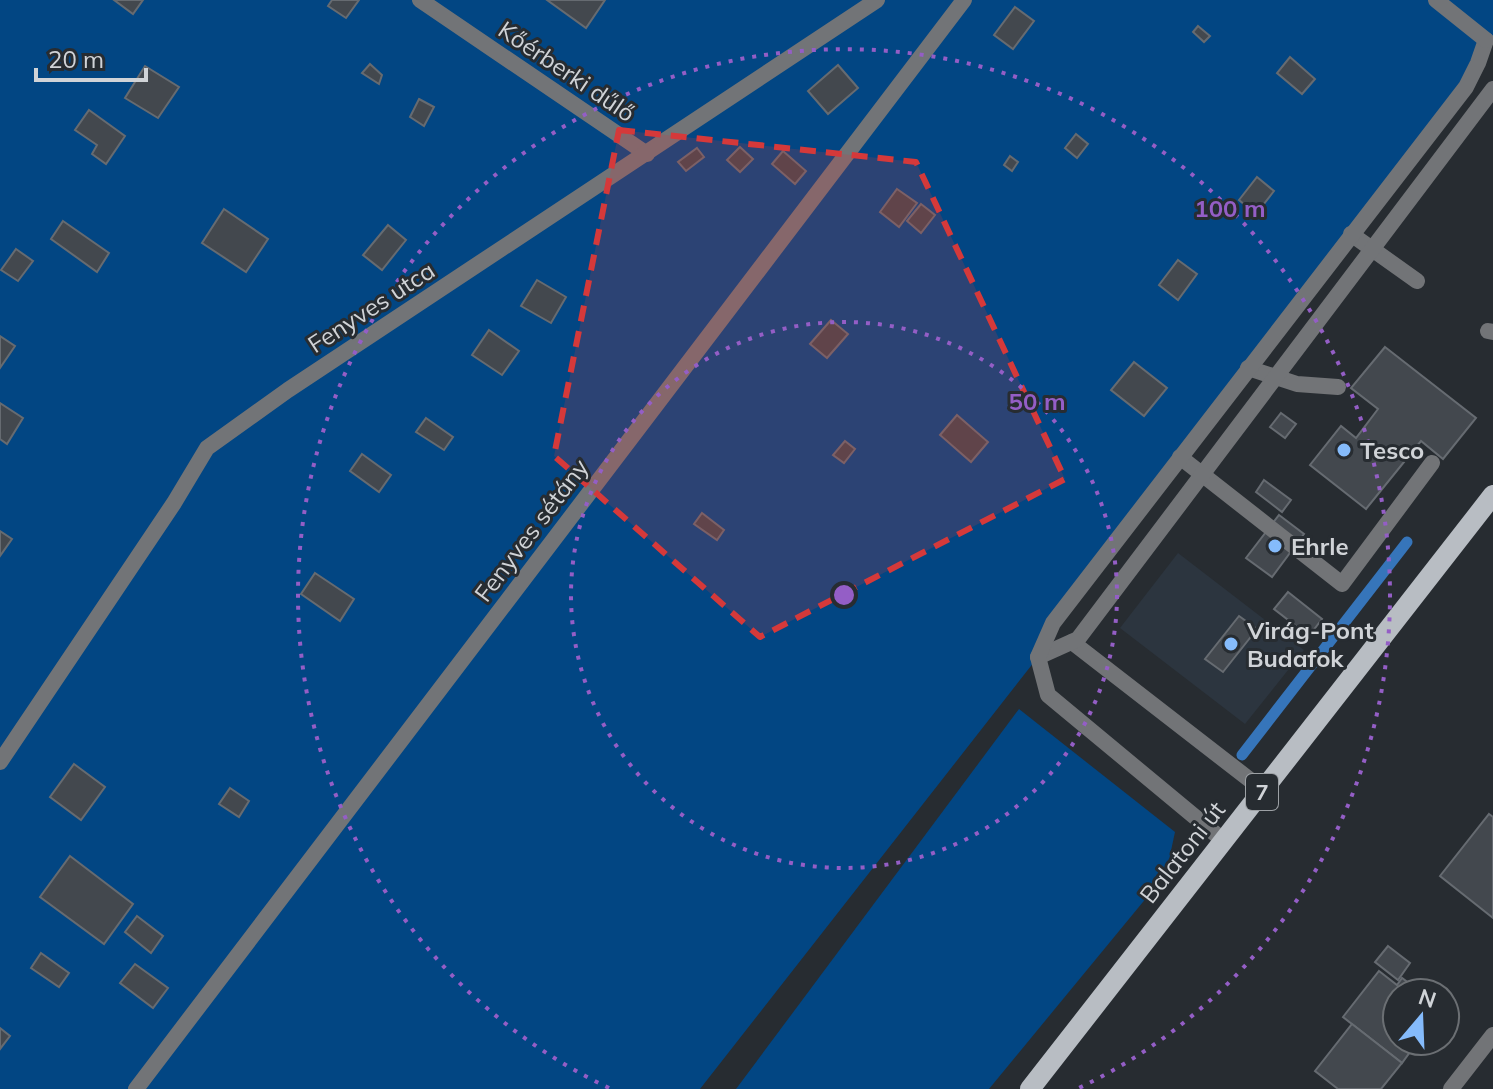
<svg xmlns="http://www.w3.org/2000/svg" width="1493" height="1089" font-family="Mulish,sans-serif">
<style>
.built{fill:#2c353f}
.green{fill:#024683}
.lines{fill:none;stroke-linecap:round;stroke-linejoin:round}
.stream{stroke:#3675ba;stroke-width:11}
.building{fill:#43484e;stroke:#666b71;stroke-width:2}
.lane{stroke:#727477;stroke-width:16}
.street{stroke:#727477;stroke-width:16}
.primary{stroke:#b8bdc3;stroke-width:20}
.marked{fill:#d5393a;fill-opacity:0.2;stroke:#d5393a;stroke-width:6;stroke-dasharray:16 10;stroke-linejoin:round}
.ring{fill:none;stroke:#945ec6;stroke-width:4;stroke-dasharray:4 8}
.poi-dot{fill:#85bbfb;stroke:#272c31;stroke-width:3}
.labels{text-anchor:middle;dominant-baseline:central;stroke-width:6;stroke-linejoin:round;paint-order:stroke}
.shield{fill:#272c31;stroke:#9da1a5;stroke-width:2}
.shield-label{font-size:22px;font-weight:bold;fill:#d0d3d7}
.street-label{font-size:24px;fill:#d0d3d7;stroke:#272c31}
.poi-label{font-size:24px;font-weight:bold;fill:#d0d3d7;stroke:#272c31;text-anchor:start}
.centre{fill:#945ec6;stroke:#272c31;stroke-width:4}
.ring-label{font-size:24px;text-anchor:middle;font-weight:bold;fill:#945ec6;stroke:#272c31;stroke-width:6;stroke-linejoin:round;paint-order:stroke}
</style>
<rect width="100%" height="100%" fill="#272c31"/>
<path class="built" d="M1178 553 1304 650 1245 724 1120 628Z"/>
<g class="green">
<path d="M0 0H1493V37L1478 63 1053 623 1038 657 700 1089H0Z"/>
<path d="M1019 709 1175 832 1166 874 989 1089H736Z"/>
</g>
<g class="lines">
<path class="stream" d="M1242 755 1407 542"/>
</g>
<g class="building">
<path d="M114 0H143L133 14Z"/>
<path d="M332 0H359L346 18 328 6Z"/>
<path d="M547 0H605L586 28Z"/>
<path d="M1015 7 1034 21 1013 49 994 35Z"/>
<path d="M1198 26 1210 36 1204 42 1193 32Z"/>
<path d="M1290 57 1315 79 1302 94 1277 73Z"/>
<path d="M370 64 382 75 379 84 362 73Z"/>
<path d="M838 65 858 88 828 114 808 91Z"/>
<path d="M145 66 179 87 158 118 125 98Z"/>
<path d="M419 99 434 107 424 126 410 117Z"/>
<path d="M89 110 125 136 106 164 92 154 97 145 75 130Z"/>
<path d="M1076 134 1088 144 1077 158 1065 148Z"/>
<path d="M740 147 753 159 740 172 727 160Z"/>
<path d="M697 148 704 157 686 171 678 162Z"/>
<path d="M783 151 806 171 795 184 772 164Z"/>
<path d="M1010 156 1018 162 1012 171 1004 165Z"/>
<path d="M1257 177 1274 191 1256 214 1239 200Z"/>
<path d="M897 189 917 203 899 227 880 212Z"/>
<path d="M921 204 935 215 921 233 907 221Z"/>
<path d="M224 209 268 239 246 272 202 243Z"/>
<path d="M63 221 109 253 97 272 51 239Z"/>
<path d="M388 225 406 240 382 270 363 255Z"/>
<path d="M16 249 33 261 18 281 1 270Z"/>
<path d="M1178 260 1197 274 1178 300 1159 285Z"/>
<path d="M537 280 566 297 551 323 521 306Z"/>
<path d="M831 320 848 334 827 358 810 344Z"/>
<path d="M489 330 519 351 502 375 472 355Z"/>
<path d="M0 336 15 346 0 368Z"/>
<path d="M1385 347 1476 418 1443 459 1421 441 1366 509 1310 465 1341 426 1356 438 1378 409 1351 388Z"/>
<path d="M1134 362 1167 388 1144 416 1111 390Z"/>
<path d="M0 403 23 418 7 444 0 439Z"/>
<path d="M1281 413 1296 424 1285 438 1270 427Z"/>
<path d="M957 415 988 442 971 462 940 435Z"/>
<path d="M426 418 453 437 444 450 416 432Z"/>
<path d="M845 441 855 449 844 463 833 455Z"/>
<path d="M362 454 391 475 379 492 350 471Z"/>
<path d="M1264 480 1291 500 1282 512 1256 492Z"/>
<path d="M702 513 724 530 717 540 694 524Z"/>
<path d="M1279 515 1304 534 1272 577 1246 558Z"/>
<path d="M0 531 12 539 0 556Z"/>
<path d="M315 573 354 599 340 621 301 594Z"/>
<path d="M1288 592 1322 619 1309 636 1274 609Z"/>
<path d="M1239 616 1257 629 1223 672 1205 659Z"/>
<path d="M74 764 105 787 81 820 50 797Z"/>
<path d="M230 788 249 801 239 817 219 804Z"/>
<path d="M1489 814 1493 817V918L1440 876Z"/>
<path d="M70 856 133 904 104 944 40 897Z"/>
<path d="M137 916 163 936 151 953 125 932Z"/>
<path d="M1388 946 1410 963 1398 980 1375 962Z"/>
<path d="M41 953 69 973 59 987 31 968Z"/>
<path d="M135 964 168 988 153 1008 120 983Z"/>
<path d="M1379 971 1397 985 1402 978 1422 993H1397V1041H1418L1402 1063 1343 1017Z"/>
<path d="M1352 1024 1402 1063 1381 1089H1338L1315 1071Z"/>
<path d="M0 1028 10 1036 0 1049Z"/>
</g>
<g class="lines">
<g class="lane">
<path d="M1351 234 1417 281"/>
<path d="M1488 331 1493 332"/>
<path d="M1248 368 1297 384 1338 387"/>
<path d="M1180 457 1342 584 1432 463"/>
<path d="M1072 642 1263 790"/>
<path d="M1038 657 1078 639 1493 89"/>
<path d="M1224 841 1048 695 1038 657 1053 623 1466 87 1478 63 1486 40"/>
</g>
<g class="street">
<path d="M420 0 647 154"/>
<path d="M1436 0 1486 40"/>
<path d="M0 762 174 503 207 448 288 390 877 0"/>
<path d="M136 1089 964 0"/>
<path d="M1451 1089 1493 1035"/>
</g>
<path class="primary" d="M1030 1089 1493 495"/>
</g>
<path class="marked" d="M619 130 916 162 1065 479 760 637 554 456Z"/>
<g class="ring">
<circle cx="844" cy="595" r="273"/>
<path d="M609 1088A546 546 0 1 1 1079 1088"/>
</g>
<g class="poi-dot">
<circle cx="1344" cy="450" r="8"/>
<circle cx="1275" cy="546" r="8"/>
<circle cx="1231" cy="644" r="8"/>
</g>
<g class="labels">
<rect class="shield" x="1246" y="774" width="32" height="36" rx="6"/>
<g class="shield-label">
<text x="1262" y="792">7</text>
</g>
<g class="street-label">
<text transform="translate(567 71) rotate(34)">Kőérberki dűlő</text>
<text transform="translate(371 307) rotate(-33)">Fenyves utca</text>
<text transform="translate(531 530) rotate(-53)">Fenyves sétány</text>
<text transform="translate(1182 852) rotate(-52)">Balatoni út</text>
</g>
<g class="poi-label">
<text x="1360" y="450">Tesco</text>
<text x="1291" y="546">Ehrle</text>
<text x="1247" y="630">Virág-Pont<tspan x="1247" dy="28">Budafok</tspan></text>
</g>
</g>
<circle cx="844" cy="595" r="12" class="centre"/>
<g class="ring-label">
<text x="1230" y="217">100 m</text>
<text x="1037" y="410">50 m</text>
</g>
<g transform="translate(1421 1017) rotate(19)"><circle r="38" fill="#272c31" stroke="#6b6f73" stroke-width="2"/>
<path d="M0-6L14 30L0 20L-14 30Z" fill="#85bbfb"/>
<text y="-12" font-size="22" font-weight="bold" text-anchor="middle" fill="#d0d3d7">N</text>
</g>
<path d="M36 68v12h110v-12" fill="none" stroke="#d0d3d7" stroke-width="4"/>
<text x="48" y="68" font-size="24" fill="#d0d3d7" stroke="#272c31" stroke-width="6" paint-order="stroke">20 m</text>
</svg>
